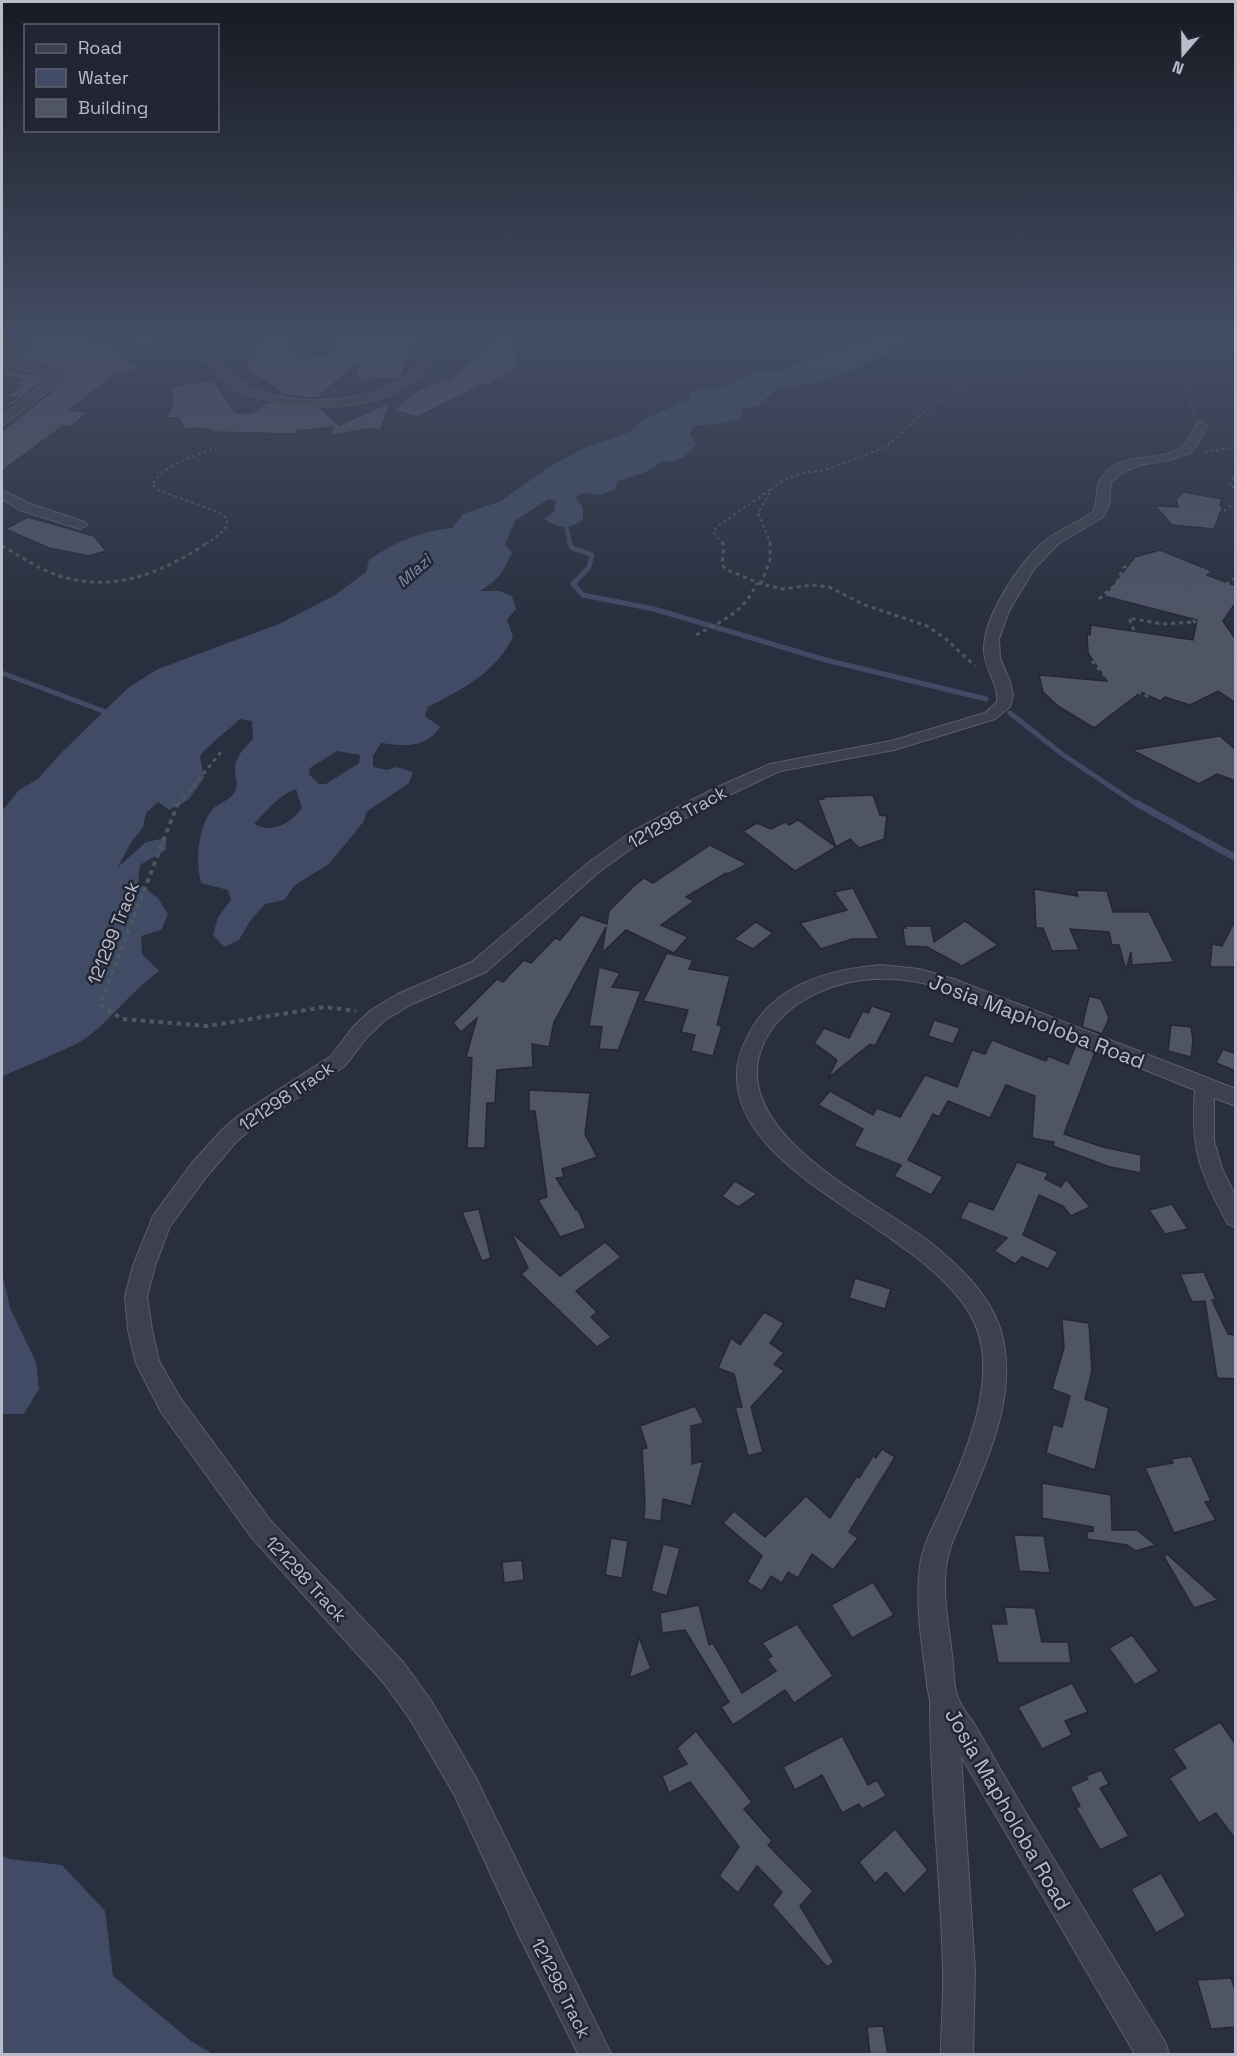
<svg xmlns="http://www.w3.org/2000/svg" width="1237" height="2056" font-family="'Space Grotesk',sans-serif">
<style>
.water{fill:#414b65;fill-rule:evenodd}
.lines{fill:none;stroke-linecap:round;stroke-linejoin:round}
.stream-far2{stroke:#414b65;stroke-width:4}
.stream-far1{stroke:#414b65;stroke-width:5}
.stream{stroke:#414b65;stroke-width:7}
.building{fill:#505566;stroke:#242836;stroke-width:1.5}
.lane-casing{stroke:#5b5f6c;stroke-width:3}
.street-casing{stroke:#5b5f6c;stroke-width:2}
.path-far2{stroke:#4b595e;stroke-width:2;stroke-dasharray:3 3;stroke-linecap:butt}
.path-far1{stroke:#4b595e;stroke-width:3;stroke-dasharray:4 4;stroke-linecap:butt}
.path{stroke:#4b595e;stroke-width:4;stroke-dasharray:4.5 4.5;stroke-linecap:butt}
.lane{fill:#3d414e;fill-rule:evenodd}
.street{fill:#3d414e;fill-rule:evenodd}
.labels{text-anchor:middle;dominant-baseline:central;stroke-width:5;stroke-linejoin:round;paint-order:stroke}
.far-water-label{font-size:16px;font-style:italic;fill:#858fac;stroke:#222634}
.street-label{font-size:18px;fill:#babdc9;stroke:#222634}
.near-street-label{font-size:21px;fill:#babdc9;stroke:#222634}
</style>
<rect width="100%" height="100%" fill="#292f3e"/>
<g class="water">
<path d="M890 335H936L927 339 908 341 888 355 879 356 846 374 815 383 778 388 757 406 742 409 740 418 725 423 692 426 690 435 696 444C687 456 679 464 663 461L644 473 617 481 615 490 601 495 584 493 575 497 583 508V520C568 529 559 529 544 519L554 512 556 500 548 499 515 521 505 545 512 552C502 574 500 578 480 591H499L512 596 516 609 507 620 513 637C494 674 464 688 428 707L425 716 440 727C425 749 405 746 381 743L373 756V767L387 770 397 767 413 772 409 783 366 812 364 821 329 864 295 885 284 900 265 904 250 921 239 940 224 947 213 935 218 917 231 900 228 890 201 883C195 862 198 823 215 807 221 802 230 800 234 793 239 782 236 781 235 771 234 757 245 748 253 739L252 721 240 719C228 731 210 743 200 756L204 778 188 800 169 810 158 802 146 813 143 827 130 844 118 867 146 842 166 838V850L140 865 138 883 158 898 168 914 161 930 141 936 142 954 159 971C131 991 111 1021 83 1040 61 1053 25 1065 2 1077V811L19 790 38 779 59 755 129 687 158 669 279 624 335 595 366 572 369 560C394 542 422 531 452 528L463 514 501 501 549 467 586 447 630 432 639 422 690 399 691 392 704 388 716 389 763 370H784L788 366 812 359 820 350 832 347 890 339ZM337 751 360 755 359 763 326 784H319L309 774 310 768ZM296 789 302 808C290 824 272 834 254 824 267 810 278 796 296 789Z"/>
<path d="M2 1272 10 1308 36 1362 39 1389 24 1414H2Z"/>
<path d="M2 1856 9 1859 62 1865 105 1911 113 1976 192 2042 213 2054H2Z"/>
</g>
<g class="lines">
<path class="stream-far2" d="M565 519 570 544"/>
<g class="stream-far1">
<path d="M569 542 572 548 592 555 589 567 573 584 583 595 654 609 826 660 986 699"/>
<path d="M2 673 111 714"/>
<path d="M1010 713 1062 754 1138 805"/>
</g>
<path class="stream" d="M1136 803 1236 858"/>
</g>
<g class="building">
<path d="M38 335H59L112 345 142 369 111 377 70 410 89 412 70 427 63 426 2 471V431L52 391 62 379 59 372 51 368 13 360 24 348 27 349Z"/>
<path d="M265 335H298L287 350H298L295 359 336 351 337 335H408L407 338 416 339 401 377 398 378 358 381 355 365 317 398H308L279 394 282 392 244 368 257 352 253 351Z"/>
<path d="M506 335H524L510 347 523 349 515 357 522 358 515 363 521 365 487 386 481 385 418 417 394 411 414 392 443 379 449 381 475 354Z"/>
<path d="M5 369 38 375 44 379 13 405 6 403 16 398 5 396 21 386 14 385 22 379 2 376Z"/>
<path d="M214 379 235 413H252L267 402 320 408 339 425 391 402 380 431 373 428 333 435 331 428 334 427 297 431 296 434 213 432 212 430 195 428 184 430 179 418H166L173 403 170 387Z"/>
<path d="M1184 492 1222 499 1220 505 1223 506 1214 529 1172 525 1155 506 1178 507 1176 499Z"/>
<path d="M28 517 94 536 106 551 89 556 49 548 5 529Z"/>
<path d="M1160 550 1212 571 1207 575 1236 586V602L1223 621 1236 640V703L1218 691 1190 705 1165 697 1160 701 1141 692 1094 728 1058 706 1043 692 1039 675 1107 681 1088 653 1087 634 1090 635 1091 625 1193 640 1197 620 1104 596 1135 557Z"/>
<path d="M1220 736 1236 750V781L1217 774 1199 784 1132 750Z"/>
<path d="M873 795 880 815 887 816 884 839 859 848 850 839 836 847 818 800 824 799 823 797Z"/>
<path d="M798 820 836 847 795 871 743 831 757 823 771 829 785 822 789 825Z"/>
<path d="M710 845 747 864 728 874 726 873 686 897 694 901 661 925 688 937 674 953 626 930 602 953 606 927 554 1022 549 1047 532 1044 533 1067 497 1070 495 1103H487L485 1148H467L472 1058 466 1057 477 1018 461 1032 453 1023 497 979 503 982 524 960 531 963 555 938 560 940 581 915 607 924 609 911 635 885 644 878 653 883Z"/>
<path d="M853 888 879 939H852L821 949 800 923 847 910 834 892Z"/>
<path d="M1034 889 1078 896 1076 890 1107 891 1113 912H1149L1174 962 1132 965 1131 952 1126 970 1119 945H1112L1109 932 1070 929 1079 950 1052 951 1043 928H1036Z"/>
<path d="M1236 919V967H1210L1212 944 1222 946Z"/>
<path d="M965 921 998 945 962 966 927 947 905 946 903 928H906L905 926H931L934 942Z"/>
<path d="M756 922 773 933 753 949 734 939Z"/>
<path d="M667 953 693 960 689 969 730 976 717 1025 722 1026 713 1056 691 1051 695 1035 681 1032 688 1010 643 1001Z"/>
<path d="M599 967 620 973 612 987 641 991 618 1050 599 1049 602 1027 589 1026Z"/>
<path d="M1089 996 1101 999 1109 1018 1102 1034 1082 1027Z"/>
<path d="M872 1006 892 1013 875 1046 870 1044 828 1078 837 1060 814 1043 824 1028 849 1038 863 1011 868 1013Z"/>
<path d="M934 1020 960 1028 953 1044 928 1036Z"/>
<path d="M1171 1025 1191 1027 1193 1041 1191 1057 1168 1051Z"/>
<path d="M992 1040 1046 1061 1048 1056 1068 1064 1076 1045 1095 1052 1064 1134 1103 1147 1141 1155V1173L1110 1167 1053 1146 1054 1142 1032 1138 1035 1096 1006 1085 990 1118 948 1101 939 1117 933 1114 908 1160 943 1177 931 1195 894 1176 901 1165 854 1146 863 1129 818 1105 830 1091 873 1115 877 1108 900 1117 925 1075 957 1087 972 1050 985 1054Z"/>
<path d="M1223 1049 1236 1054V1071L1216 1063Z"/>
<path d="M529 1090 590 1093 585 1134 597 1157 562 1169 564 1177 556 1178 576 1210H578L586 1228 560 1237 538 1200 547 1197 535 1111H529Z"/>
<path d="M1017 1162 1048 1173 1045 1179 1061 1187 1066 1179 1090 1207 1071 1216 1063 1206 1039 1195 1023 1235 1058 1252 1048 1269 1022 1257 1015 1264 994 1251 1007 1238 960 1218 969 1201 993 1210Z"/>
<path d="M735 1181 757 1194 738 1207 722 1196Z"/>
<path d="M1172 1204 1188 1229 1165 1234 1149 1210Z"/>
<path d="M479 1209 491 1258 482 1261 462 1212Z"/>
<path d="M511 1232 560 1276 605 1242 621 1257 576 1291 597 1312 591 1317 611 1337 597 1347 521 1274 528 1268Z"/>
<path d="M1204 1272 1216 1300H1212L1228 1334 1236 1335V1379L1217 1378 1205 1301 1192 1302 1180 1274Z"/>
<path d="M855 1278 891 1289 885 1309 849 1298Z"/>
<path d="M764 1312 784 1323 770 1343 784 1353 774 1364 784 1371 751 1407 763 1452 748 1456 735 1407H742L734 1374 718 1368 731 1338 740 1345Z"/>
<path d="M1062 1319 1089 1323 1092 1371 1085 1399 1109 1408 1095 1470 1046 1453 1053 1424 1062 1427 1070 1396 1052 1389 1064 1348Z"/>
<path d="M695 1406 704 1423 691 1426 692 1464 703 1461 691 1506 663 1499 661 1521 644 1519 645 1503 642 1449 647 1448 640 1426Z"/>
<path d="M882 1449 895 1457 849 1532 858 1538 833 1570 812 1554 798 1578 788 1572 782 1583 771 1576 762 1591 747 1582 762 1556 723 1523 734 1511 765 1537 806 1496 830 1518 857 1476 859 1478 873 1456 876 1458Z"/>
<path d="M1191 1456 1211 1501 1205 1502 1216 1520 1174 1533 1145 1468 1173 1463 1171 1459Z"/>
<path d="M1042 1483 1111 1495 1112 1530H1137L1156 1545 1136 1551 1127 1545 1087 1539V1532L1093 1531V1527L1042 1518Z"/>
<path d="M1014 1535 1044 1536 1050 1573 1019 1571Z"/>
<path d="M611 1538 628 1541 622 1578 605 1575Z"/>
<path d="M663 1544 680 1548 667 1596 651 1591Z"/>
<path d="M1167 1554 1218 1600 1194 1608 1164 1557Z"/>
<path d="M522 1560 524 1580 504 1583 502 1562Z"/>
<path d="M873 1582 894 1615 852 1638 831 1605Z"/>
<path d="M699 1605 709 1645 713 1643 742 1693 776 1671 767 1659 772 1656 762 1643 797 1624 833 1676 794 1703 785 1690 733 1725 721 1707 729 1702 685 1630 662 1633 660 1613Z"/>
<path d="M1004 1607 1035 1608 1042 1642H1068L1071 1663H998L991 1624H1007Z"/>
<path d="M1132 1635 1159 1671 1135 1685 1109 1648Z"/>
<path d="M639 1637 651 1669 629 1678Z"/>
<path d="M1072 1683 1088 1712 1065 1721 1072 1735 1042 1749 1018 1707Z"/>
<path d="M1220 1722 1236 1745V1840L1216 1813 1199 1823 1169 1778 1186 1768 1173 1749Z"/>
<path d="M696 1731 752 1802 744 1809 772 1841 768 1845 813 1891 800 1906 834 1962 827 1967 772 1905 782 1892 757 1866 738 1893 719 1876 739 1847 690 1782 669 1793 662 1776 687 1764 677 1748Z"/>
<path d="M842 1736 868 1785 877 1780 886 1796 862 1809 859 1804 842 1813 822 1775 795 1790 783 1767Z"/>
<path d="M1101 1770 1109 1784 1100 1788 1129 1836 1100 1850 1076 1808 1080 1806 1070 1787 1088 1779 1086 1776Z"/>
<path d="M895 1829 928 1870 904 1894 886 1872 875 1883 859 1862Z"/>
<path d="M1161 1873 1186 1916 1156 1933 1131 1889Z"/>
<path d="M1231 1978 1236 1993V2027L1211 2029 1197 1980Z"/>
<path d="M883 2026 888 2055H870L867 2027Z"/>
</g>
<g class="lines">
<defs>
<path id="lane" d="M326 335H332L319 347H315V345Z"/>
<g id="street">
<path d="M16 335H28L11 350 5 359C22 367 40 365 57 373L60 379 51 389 2 426V417L48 379 39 373 2 366V348Z"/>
<path d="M103 335C136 335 172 336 202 350 221 358 230 378 249 387 292 407 369 405 408 375 422 364 430 351 438 335H448C439 352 431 367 416 379 375 414 292 412 244 393 224 385 214 363 194 354 167 343 136 343 108 338Z"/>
<path d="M562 335H573C565 346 553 360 538 358V354L553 346Z"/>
<path d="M1201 422 1207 426 1199 442 1190 453 1169 460 1140 465 1121 473 1111 483 1109 504 1103 517 1058 544 1034 569 1009 611 999 639 1000 658 1010 682 1013 696 1010 707 995 719 894 750 780 771 725 797 645 839 600 871 486 972 412 1004 385 1020 367 1037 345 1066 252 1128 236 1142 207 1176 170 1226 155 1266 147 1296 152 1330 159 1361 179 1396 270 1520 403 1662 430 1699 475 1776 611 2054H578L521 1940 455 1796 410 1719 383 1682 252 1538 161 1412 136 1363 128 1330 125 1296 133 1266 153 1216 191 1164 222 1130 238 1116 331 1056 353 1027 371 1010 398 994 472 962 588 863 633 831 713 789 770 764 891 741 985 713 997 702C999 683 984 669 984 650 983 617 1021 560 1046 540 1060 529 1078 523 1093 512 1098 502 1095 489 1100 480 1118 449 1158 464 1182 447 1190 442 1192 431 1197 424Z"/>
<path d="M2 490 30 504 85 522 87 525 80 529 20 510 2 499Z"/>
<path d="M882 965 919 969 954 979 1236 1089V1106L1214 1098V1141L1222 1169 1236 1197V1227L1228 1224C1200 1174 1190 1148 1195 1090L941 988C906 977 867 975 832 987 803 997 778 1014 764 1042 722 1132 876 1200 931 1243 958 1265 989 1294 1000 1328 1020 1392 988 1457 964 1515 957 1532 948 1548 946 1567 942 1600 950 1631 953 1663 954 1675 953 1687 958 1698 962 1708 970 1717 976 1727 991 1753 1006 1779 1021 1805 1069 1884 1116 1964 1165 2042L1169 2054H1135L961 1756 975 1971 973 2054H941C941 2026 944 1997 943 1969 941 1880 930 1791 930 1702 930 1696 927 1690 927 1683 922 1645 915 1605 920 1567 922 1547 932 1529 940 1512 963 1459 1000 1381 975 1324 934 1231 738 1181 737 1077 736 1061 742 1047 749 1034 774 984 830 969 882 965Z"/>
</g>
</defs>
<use href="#lane" class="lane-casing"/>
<use href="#street" class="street-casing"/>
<g class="path-far2">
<path d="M1142 335 1138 341 1145 352 1185 380 1194 415"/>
<path d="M671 340 675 335"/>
<path d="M970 347 960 354 968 365 981 374"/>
<path d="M592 375 620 349 641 335"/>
<path d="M1204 452 1236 447"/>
<path d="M1236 472 1229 486 1236 488"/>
<path d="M1178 519 1201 509 1224 511 1236 502"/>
<path d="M206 544C215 537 229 531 227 518L218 512 158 490 152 485C165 463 196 456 218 447"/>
<path d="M723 544 713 532 718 526 771 489"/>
<path d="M771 544 758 513 773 487 786 479 802 473 825 470 886 447 927 409 954 390 1046 339 1048 335"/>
</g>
<g class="path-far1">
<path d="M722 542 724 545 722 564 725 569 761 584"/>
<path d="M770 542V560L761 584 783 589 812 585 829 587 865 605 927 626 946 639 975 666"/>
<path d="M2 546C17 554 31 564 47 571 104 596 159 576 208 542"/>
<path d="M1236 578 1206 596 1202 608 1192 619 1219 648 1236 657"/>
<path d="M1099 599 1116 584 1123 568 1139 561 1141 557 1152 562 1167 578 1206 596"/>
<path d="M696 635C724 620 743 613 757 583"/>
<path d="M1092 661 1108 679 1147 696 1179 679 1236 658"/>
<path d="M1183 677C1173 672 1157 668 1149 661 1143 656 1133 627 1129 618L1162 624 1195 622"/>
<path d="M178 805 221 752"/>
</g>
<path class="path" d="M178 803 100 1004 122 1019 207 1026 325 1007 356 1011"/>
<use href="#lane" class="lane"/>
<use href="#street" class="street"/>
</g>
<linearGradient id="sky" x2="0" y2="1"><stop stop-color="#171a22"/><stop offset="0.54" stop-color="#434d63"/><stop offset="1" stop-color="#434d63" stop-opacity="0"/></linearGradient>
<rect width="1237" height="623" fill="url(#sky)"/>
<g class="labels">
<g class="far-water-label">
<text transform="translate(414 571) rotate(-42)">Mlazi</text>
</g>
<g class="street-label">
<text transform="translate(677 817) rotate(-29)">121298 Track</text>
<text transform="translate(113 933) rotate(-68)">121299 Track</text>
<text transform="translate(286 1096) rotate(-34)">121298 Track</text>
<text transform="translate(306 1579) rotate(47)">121298 Track</text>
<text transform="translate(561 1988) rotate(63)">121298 Track</text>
</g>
<g class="near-street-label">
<text transform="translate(1037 1021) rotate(21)">Josia Mapholoba Road</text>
<text transform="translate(1008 1809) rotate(60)">Josia Mapholoba Road</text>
</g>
</g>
<rect width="1237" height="2056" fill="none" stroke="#babdc9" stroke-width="6"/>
<rect x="24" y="24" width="195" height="108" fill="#222634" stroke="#5f6270" stroke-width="1.5"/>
<rect x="36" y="44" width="30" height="9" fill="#3d414e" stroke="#5f6270" stroke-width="1.5"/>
<text x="78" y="54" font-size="18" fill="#babdc9">Road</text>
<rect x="36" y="69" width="30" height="18" fill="#414b65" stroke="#5f6270" stroke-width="1.5"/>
<text x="78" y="84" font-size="18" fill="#babdc9">Water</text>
<rect x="36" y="99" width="30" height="18" fill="#505566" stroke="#5f6270" stroke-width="1.5"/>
<text x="78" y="114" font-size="18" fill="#babdc9">Building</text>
<g transform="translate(1183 54) rotate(200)" stroke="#222634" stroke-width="4.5" paint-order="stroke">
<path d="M0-4.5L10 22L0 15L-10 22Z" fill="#babdc9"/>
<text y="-9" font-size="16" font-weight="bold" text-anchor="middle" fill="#babdc9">N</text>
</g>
</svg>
